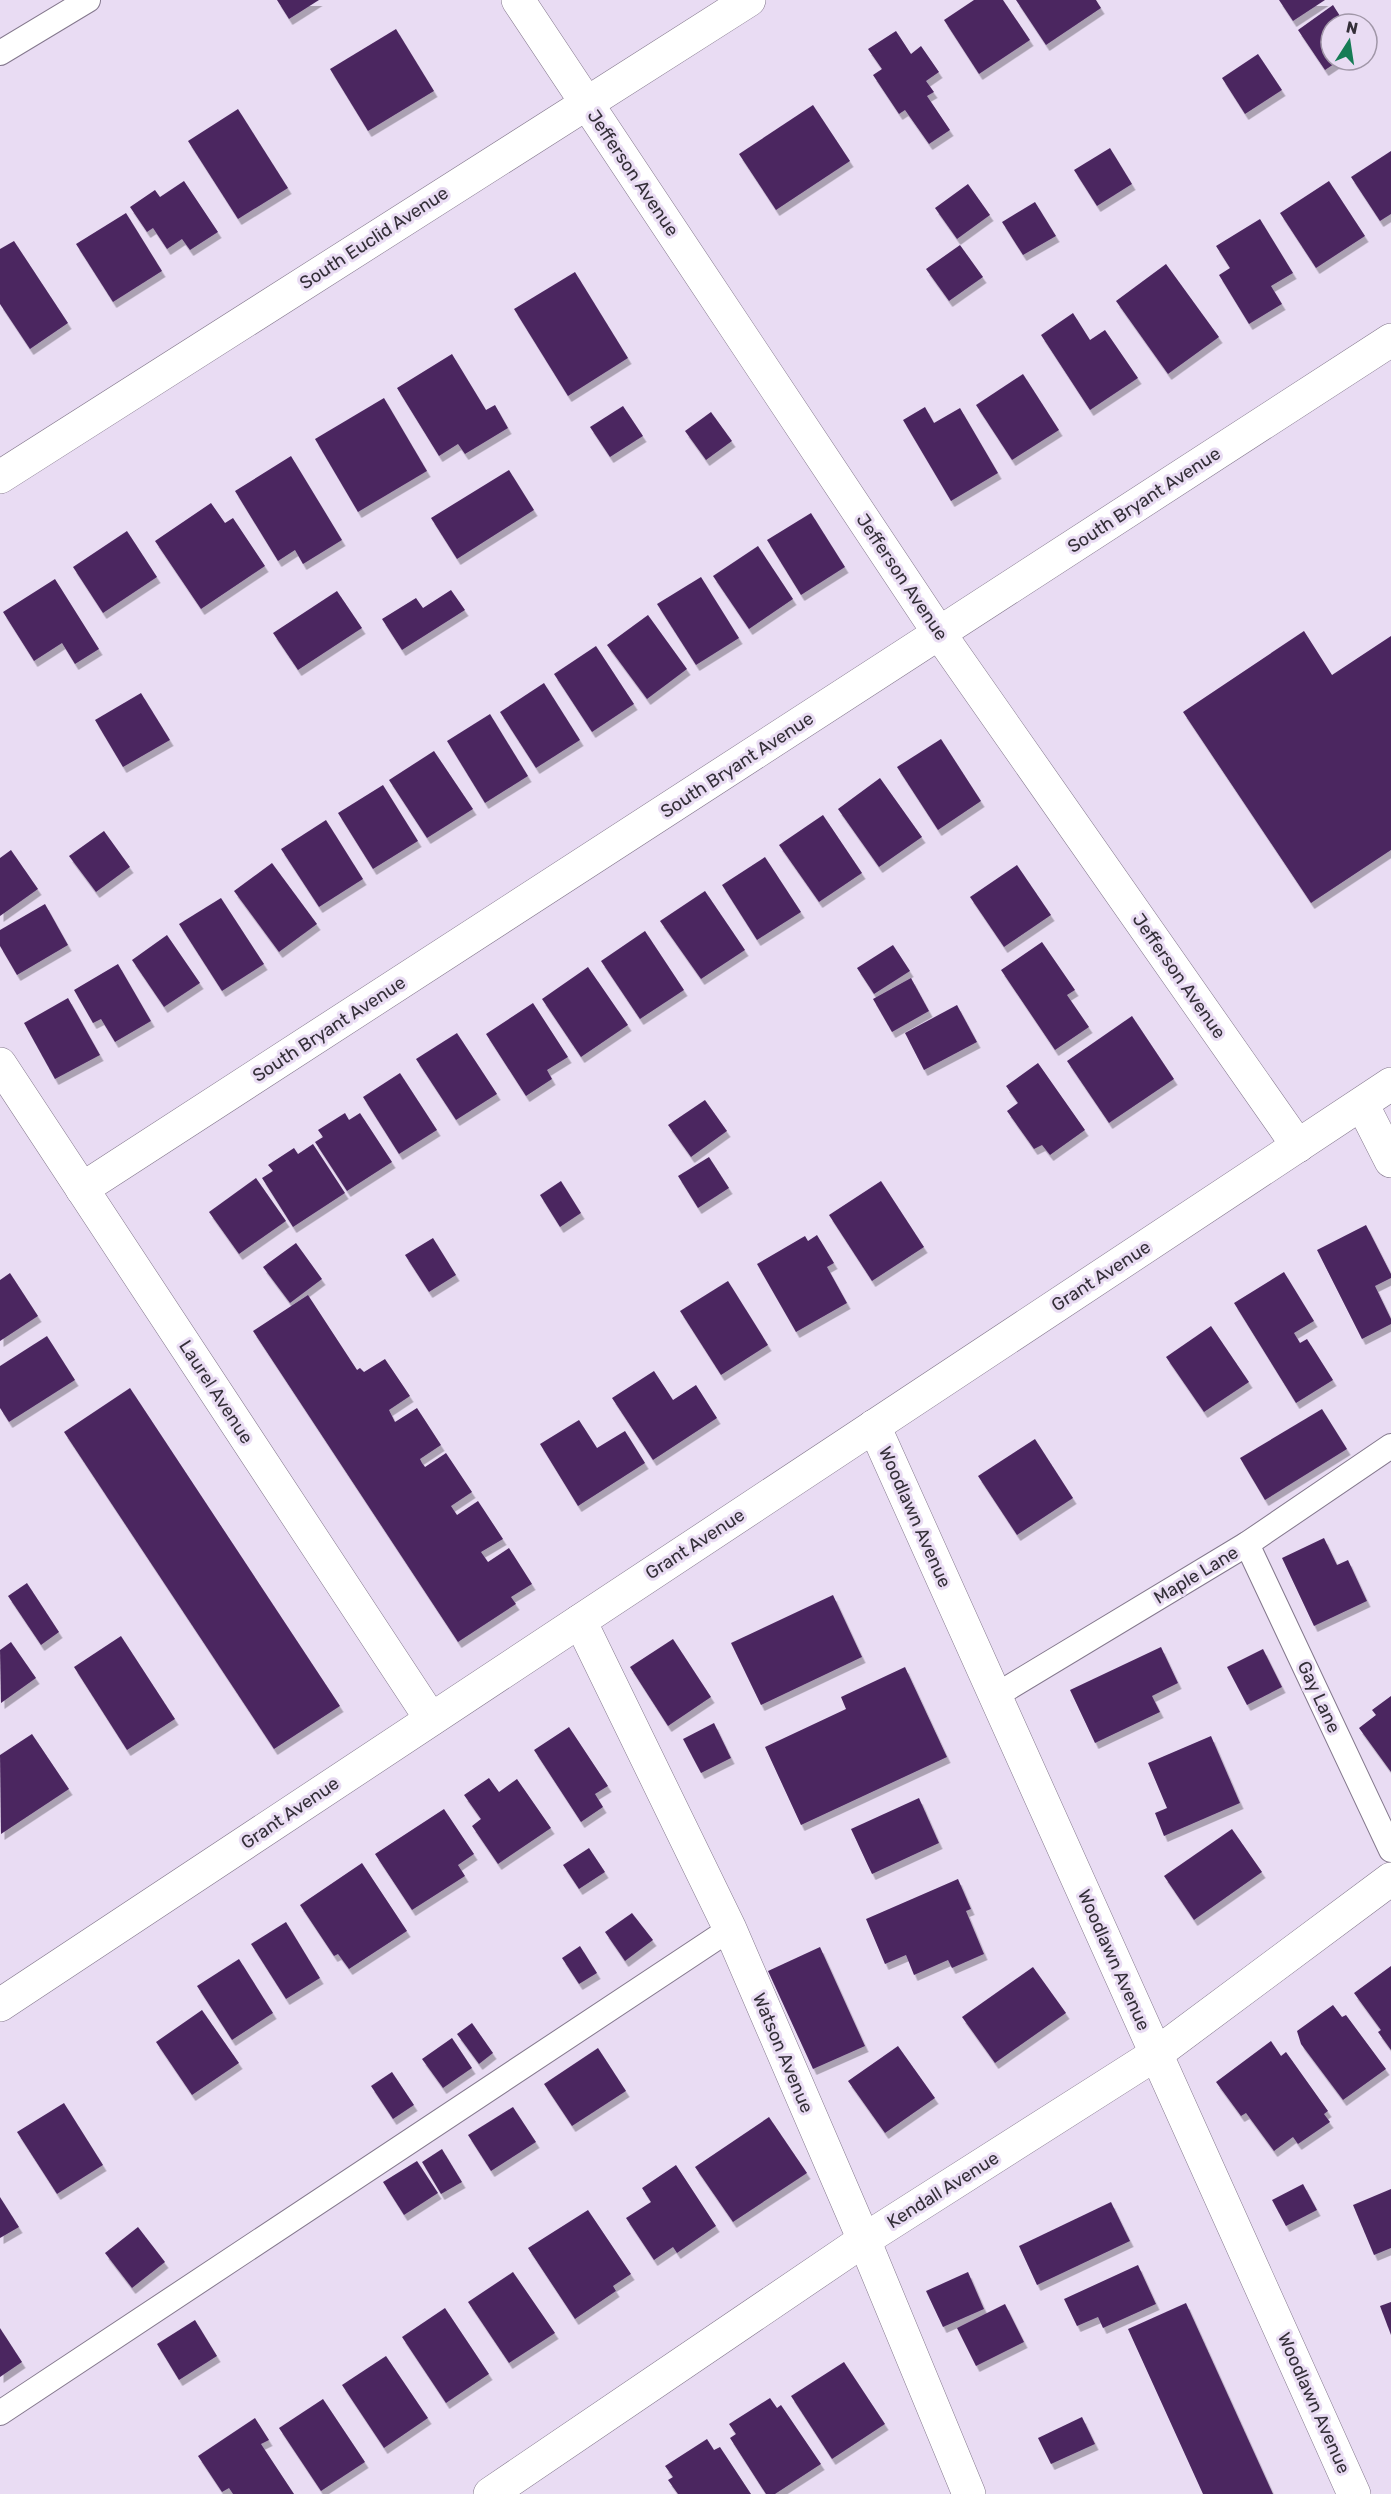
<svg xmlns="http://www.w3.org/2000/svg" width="1391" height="2494" font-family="Rubik,sans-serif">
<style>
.building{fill:#4c2860;filter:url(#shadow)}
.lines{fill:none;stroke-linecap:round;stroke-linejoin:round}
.lane-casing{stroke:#84788d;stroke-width:26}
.street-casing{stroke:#84788d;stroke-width:34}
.lane{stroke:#fff;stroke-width:24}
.street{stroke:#fff;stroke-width:33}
.labels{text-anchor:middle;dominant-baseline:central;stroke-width:6;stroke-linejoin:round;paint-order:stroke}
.street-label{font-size:18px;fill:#342f38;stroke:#e9dcf3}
</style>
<defs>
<filter id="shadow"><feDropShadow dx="3.5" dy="6" stdDeviation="0" flood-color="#0004"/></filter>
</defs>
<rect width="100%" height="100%" fill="#e9dcf3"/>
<g class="building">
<path d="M277 0H319L289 19Z"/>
<path d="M974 0H1003L1030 40 979 74 944 20Z"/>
<path d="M1016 0H1096L1101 8 1046 45Z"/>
<path d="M1279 0H1325L1293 21Z"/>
<path d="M1333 5 1345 24H1331V60H1340L1325 70 1298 30Z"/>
<path d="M396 29 434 91 368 131 330 69Z"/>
<path d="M896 31 911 54 921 46 939 72 926 81 934 92 927 96 950 130 929 144 905 110 899 114 873 75 882 69 868 49Z"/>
<path d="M1258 54 1282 90 1245 114 1222 78Z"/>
<path d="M813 105 850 161 776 210 739 154Z"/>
<path d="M238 109 288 188 238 219 188 141Z"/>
<path d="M1110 148 1132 184 1097 206 1074 170Z"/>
<path d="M1391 151V214L1380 221 1351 177Z"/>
<path d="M184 181 218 232 190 250 182 239 167 249 153 228 147 232 130 207 155 190 160 197Z"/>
<path d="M1329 181 1365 236 1316 268 1280 213Z"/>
<path d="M968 184 990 215 957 239 935 208Z"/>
<path d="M1035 202 1056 236 1023 255 1002 222Z"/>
<path d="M126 213 162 271 113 302 76 244Z"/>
<path d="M1260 219 1293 273 1271 286 1282 304 1249 324 1219 275 1230 268 1216 246Z"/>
<path d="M14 241 68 323 30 349 0 304V249Z"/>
<path d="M960 245 983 277 949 301 926 269Z"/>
<path d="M1166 264 1219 337 1168 374 1116 301Z"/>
<path d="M575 272 628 358 568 396 514 309Z"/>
<path d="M1073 313 1090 340 1105 330 1138 378 1090 410 1041 335Z"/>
<path d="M452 354 486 410 495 405 508 428 465 454 458 444 439 456 397 388Z"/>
<path d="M1023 374 1059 430 1012 460 976 405Z"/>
<path d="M384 398 427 471 358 512 315 439Z"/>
<path d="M623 406 643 436 610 457 590 427Z"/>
<path d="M925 407 934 423 960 408 998 473 951 501 903 420Z"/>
<path d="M711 412 732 441 706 460 685 431Z"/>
<path d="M291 456 342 540 303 564 295 550 278 561 235 491Z"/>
<path d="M509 470 534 510 457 559 431 518Z"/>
<path d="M211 503 225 523 233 518 265 566 201 609 155 541Z"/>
<path d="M811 513 845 567 801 595 767 540Z"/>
<path d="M127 531 157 577 103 613 73 567Z"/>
<path d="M758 546 793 599 749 629 713 576Z"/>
<path d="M701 577 739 638 696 665 657 604Z"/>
<path d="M55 579 99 649 75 664 62 643 34 661 3 612Z"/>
<path d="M451 590 465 610 402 650 382 619 416 598 423 608Z"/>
<path d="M337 591 362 628 298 670 273 633Z"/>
<path d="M648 615 687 669 647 699 607 645Z"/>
<path d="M1304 631 1332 675 1391 636V850L1311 903 1183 712Z"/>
<path d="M596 646 634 704 592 732 554 674Z"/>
<path d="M544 683 580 740 536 768 500 712Z"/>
<path d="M141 693 170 740 123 767 95 720Z"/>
<path d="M490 714 528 776 485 803 447 741Z"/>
<path d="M941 739 981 801 938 830 897 767Z"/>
<path d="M434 751 473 809 427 838 389 780Z"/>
<path d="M880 778 922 837 879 867 838 809Z"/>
<path d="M383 785 418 841 373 869 338 813Z"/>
<path d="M823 815 862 873 819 902 779 845Z"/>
<path d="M326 820 363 879 319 907 281 849Z"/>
<path d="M104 831 130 867 96 892 69 856Z"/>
<path d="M11 850 38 889 0 916V858Z"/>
<path d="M765 857 801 912 757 940 722 885Z"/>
<path d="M272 863 317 924 279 952 234 891Z"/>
<path d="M1017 865 1051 915 1004 947 970 897Z"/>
<path d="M705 891 745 950 701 979 660 921Z"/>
<path d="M221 898 264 964 222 991 179 924Z"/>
<path d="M45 904 68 945 17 975 0 946V930Z"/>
<path d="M645 931 684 990 640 1019 601 961Z"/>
<path d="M167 935 200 983 164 1007 132 960Z"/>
<path d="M1042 942 1075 990 1067 995 1089 1027 1055 1050 1001 970Z"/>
<path d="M893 945 910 971 874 994 857 968Z"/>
<path d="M118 964 151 1021 115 1042 101 1019 93 1023 74 990Z"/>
<path d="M588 967 628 1025 581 1057 542 999Z"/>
<path d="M911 978 929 1011 892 1032 873 999Z"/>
<path d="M68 998 100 1055 55 1079 24 1023Z"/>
<path d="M533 1003 568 1057 547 1070 552 1079 526 1096 486 1034Z"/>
<path d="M957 1005 977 1042 924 1070 905 1033Z"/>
<path d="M1132 1016 1174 1079 1109 1123 1067 1061Z"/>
<path d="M457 1033 497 1094 456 1120 416 1059Z"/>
<path d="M1038 1063 1085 1130 1050 1155 1042 1145 1034 1149 1007 1111 1018 1103 1006 1086Z"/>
<path d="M400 1073 437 1130 399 1154 363 1097Z"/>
<path d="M705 1100 727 1131 691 1157 668 1125Z"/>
<path d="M345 1113 349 1120 360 1113 392 1162 347 1191 315 1142 323 1137 318 1130Z"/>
<path d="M313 1144 345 1193 293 1227 262 1178 273 1171 268 1165 294 1148 298 1154Z"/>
<path d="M709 1157 729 1188 698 1208 678 1176Z"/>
<path d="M256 1178 286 1221 239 1254 209 1212Z"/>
<path d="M561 1181 581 1213 560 1227 540 1195Z"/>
<path d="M881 1181 924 1247 872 1281 829 1215Z"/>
<path d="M1366 1225 1391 1274V1278L1375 1286 1391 1319V1324L1362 1339 1317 1250Z"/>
<path d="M817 1235 834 1263 827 1267 847 1303 796 1332 757 1264 805 1236 808 1241Z"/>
<path d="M433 1238 456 1275 429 1292 405 1255Z"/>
<path d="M296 1243 322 1279 290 1303 263 1267Z"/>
<path d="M1284 1272 1314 1321 1294 1333 1300 1343 1307 1339 1333 1380 1296 1403 1234 1303Z"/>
<path d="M10 1273 38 1316 0 1341V1280Z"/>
<path d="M728 1281 768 1345 721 1375 680 1311Z"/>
<path d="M308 1295 357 1370 360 1368 364 1372 385 1359 410 1396 389 1410 395 1422 417 1408 441 1445 420 1459 422 1463 425 1467 446 1453 472 1492 451 1506 457 1515 478 1501 503 1539 481 1552 488 1562 509 1548 532 1584 511 1597 516 1604 458 1642 253 1331Z"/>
<path d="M1211 1326 1249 1382 1204 1412 1166 1357Z"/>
<path d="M47 1336 75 1380 9 1422 0 1408V1366Z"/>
<path d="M654 1371 673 1400 696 1385 717 1418 653 1460 612 1398Z"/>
<path d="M130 1388 340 1706 274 1749 64 1432Z"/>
<path d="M1322 1409 1347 1449 1265 1500 1240 1458Z"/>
<path d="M579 1420 597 1448 625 1431 645 1463 578 1506 540 1444Z"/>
<path d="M1035 1439 1073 1498 1017 1535 978 1476Z"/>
<path d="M1324 1538 1337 1565 1348 1560 1367 1601 1314 1626 1282 1558Z"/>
<path d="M27 1583 59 1632 41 1645 8 1596Z"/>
<path d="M833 1595 862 1657 761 1705 731 1643Z"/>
<path d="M121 1636 175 1719 127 1750 74 1667Z"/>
<path d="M673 1639 711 1697 668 1726 630 1667Z"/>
<path d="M11 1642 36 1678 1 1703 0 1650Z"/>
<path d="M1161 1647 1178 1683 1152 1696 1160 1712 1095 1743 1070 1690Z"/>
<path d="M1263 1649 1282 1687 1247 1705 1227 1667Z"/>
<path d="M905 1667 947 1757 801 1825 765 1747 846 1709 841 1697Z"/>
<path d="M1391 1696V1772L1359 1728 1376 1715 1372 1710Z"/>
<path d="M714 1723 731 1758 701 1773 683 1739Z"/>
<path d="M569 1727 608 1786 595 1794 603 1807 581 1822 534 1750Z"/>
<path d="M32 1734 69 1789 1 1834 0 1755Z"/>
<path d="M1211 1736 1240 1803 1164 1836 1155 1813 1167 1808 1148 1763Z"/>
<path d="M489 1778 499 1792 517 1779 551 1828 498 1864 472 1826 481 1819 464 1795Z"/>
<path d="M919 1798 939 1843 872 1874 851 1829Z"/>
<path d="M444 1809 474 1854 458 1865 465 1876 412 1910 375 1854Z"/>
<path d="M1232 1829 1262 1872 1194 1920 1164 1876Z"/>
<path d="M589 1848 605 1872 579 1889 563 1865Z"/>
<path d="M362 1863 407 1931 349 1969 338 1954 334 1956 300 1905Z"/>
<path d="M958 1879 971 1909 966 1911 984 1954 952 1968 948 1960 914 1975 906 1955 885 1964 866 1919Z"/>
<path d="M632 1913 653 1940 625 1961 605 1932Z"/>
<path d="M286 1922 320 1978 286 1999 251 1944Z"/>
<path d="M580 1946 597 1973 579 1984 562 1958Z"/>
<path d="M820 1947 865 2046 813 2069 768 1971Z"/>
<path d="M239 1959 273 2013 232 2040 197 1986Z"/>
<path d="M1391 1966V2050L1378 2032 1381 2030 1354 1993Z"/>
<path d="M1033 1967 1066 2013 995 2063 962 2017Z"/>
<path d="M1333 2005 1342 2017 1346 2015 1386 2069 1343 2100 1301 2044 1297 2031Z"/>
<path d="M202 2010 239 2063 192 2095 156 2042Z"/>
<path d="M472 2023 493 2053 479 2064 457 2034Z"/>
<path d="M452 2038 472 2068 443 2088 422 2059Z"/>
<path d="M1271 2041 1281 2056 1286 2052 1328 2111 1324 2114 1330 2122 1298 2144 1293 2137 1274 2151 1246 2113 1241 2116 1216 2082Z"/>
<path d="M898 2046 935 2098 885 2133 848 2081Z"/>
<path d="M598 2048 626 2091 572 2126 544 2084Z"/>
<path d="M392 2072 414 2105 393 2119 371 2086Z"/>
<path d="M64 2103 103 2165 57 2194 17 2132Z"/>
<path d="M513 2107 536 2142 491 2171 468 2135Z"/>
<path d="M769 2117 807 2173 733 2222 695 2167Z"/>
<path d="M442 2149 462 2182 441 2194 422 2162Z"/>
<path d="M417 2161 438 2193 404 2215 383 2182Z"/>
<path d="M676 2165 716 2226 677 2253 673 2247 654 2260 626 2218 651 2202 642 2188Z"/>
<path d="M1303 2184 1317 2210 1286 2226 1272 2200Z"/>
<path d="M1391 2189V2248L1374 2255 1353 2205Z"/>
<path d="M0 2197 19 2227 0 2238Z"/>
<path d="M1111 2202 1130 2241 1037 2285 1019 2246Z"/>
<path d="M588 2210 631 2274 613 2286 616 2291 575 2319 528 2248Z"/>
<path d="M138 2227 165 2262 132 2288 105 2253Z"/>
<path d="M1138 2265 1156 2304 1103 2328 1098 2317 1077 2326 1064 2299Z"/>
<path d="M513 2272 555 2333 509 2363 468 2302Z"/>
<path d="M968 2272 984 2309 943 2327 926 2291Z"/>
<path d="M1391 2302V2335L1380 2306Z"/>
<path d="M1186 2303 1273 2494H1203L1128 2329Z"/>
<path d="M1005 2304 1024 2342 976 2366 957 2328Z"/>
<path d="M445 2308 489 2374 446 2403 402 2337Z"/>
<path d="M195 2320 217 2356 179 2380 157 2344Z"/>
<path d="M0 2328 22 2362 0 2377Z"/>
<path d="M386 2356 428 2418 384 2448 342 2385Z"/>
<path d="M844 2362 885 2424 832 2459 791 2396Z"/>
<path d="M770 2398 777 2408 781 2405 821 2464 775 2494H766L730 2438 736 2434 729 2424Z"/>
<path d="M323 2399 365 2462 321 2491 279 2428Z"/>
<path d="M1082 2417 1095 2444 1051 2464 1038 2438Z"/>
<path d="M255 2418 269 2440 261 2444 294 2494H233L229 2488 222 2492 198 2456Z"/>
<path d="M707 2439 714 2450 720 2447 751 2494H678L668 2480 673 2477 665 2466Z"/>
</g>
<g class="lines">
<defs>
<g id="lane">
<path d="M0 53 88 0"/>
<path d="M1247 1544 1391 1850"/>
<path d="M995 1696 1247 1544 1391 1446"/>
<path d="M0 2413 730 1929"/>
</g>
<g id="street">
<path d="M518 0 939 633 1298 1146"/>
<path d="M0 477 749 0"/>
<path d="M0 1064 431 1719"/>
<path d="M1362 1104 1391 1161"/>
<path d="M82 1189 1391 340"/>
<path d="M874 1426 1354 2494"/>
<path d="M580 1621 730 1929 864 2240 969 2494"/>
<path d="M0 2005 1391 1084"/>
<path d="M490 2494 864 2240 1156 2054 1391 1879"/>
</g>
</defs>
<use href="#lane" class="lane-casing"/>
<use href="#street" class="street-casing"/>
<use href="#lane" class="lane"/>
<use href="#street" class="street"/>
</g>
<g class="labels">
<g class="street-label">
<text transform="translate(633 173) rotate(56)">Jefferson Avenue</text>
<text transform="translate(374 238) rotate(-33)">South Euclid Avenue</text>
<text transform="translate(1144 500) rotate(-33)">South Bryant Avenue</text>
<text transform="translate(902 577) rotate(56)">Jefferson Avenue</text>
<text transform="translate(737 765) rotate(-33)">South Bryant Avenue</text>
<text transform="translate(1179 976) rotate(55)">Jefferson Avenue</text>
<text transform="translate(329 1029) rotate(-33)">South Bryant Avenue</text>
<text transform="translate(1101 1276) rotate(-33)">Grant Avenue</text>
<text transform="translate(216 1392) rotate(57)">Laurel Avenue</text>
<text transform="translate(915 1517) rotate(66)">Woodlawn Avenue</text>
<text transform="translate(695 1544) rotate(-33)">Grant Avenue</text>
<text transform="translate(1196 1575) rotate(-31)">Maple Lane</text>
<text transform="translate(1319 1697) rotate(65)">Gay Lane</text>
<text transform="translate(290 1813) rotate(-34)">Grant Avenue</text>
<text transform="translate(1114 1960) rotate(66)">Woodlawn Avenue</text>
<text transform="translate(783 2053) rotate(67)">Watson Avenue</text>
<text transform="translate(943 2190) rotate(-32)">Kendall Avenue</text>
<text transform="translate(1314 2403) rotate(66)">Woodlawn Avenue</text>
</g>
</g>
<g transform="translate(1349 42) rotate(12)"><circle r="28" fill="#e9dcf3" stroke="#a197a8" stroke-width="1.5"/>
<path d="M0-4.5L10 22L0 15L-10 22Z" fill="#167c55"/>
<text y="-9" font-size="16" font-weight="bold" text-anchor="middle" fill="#342f38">N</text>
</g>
</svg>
